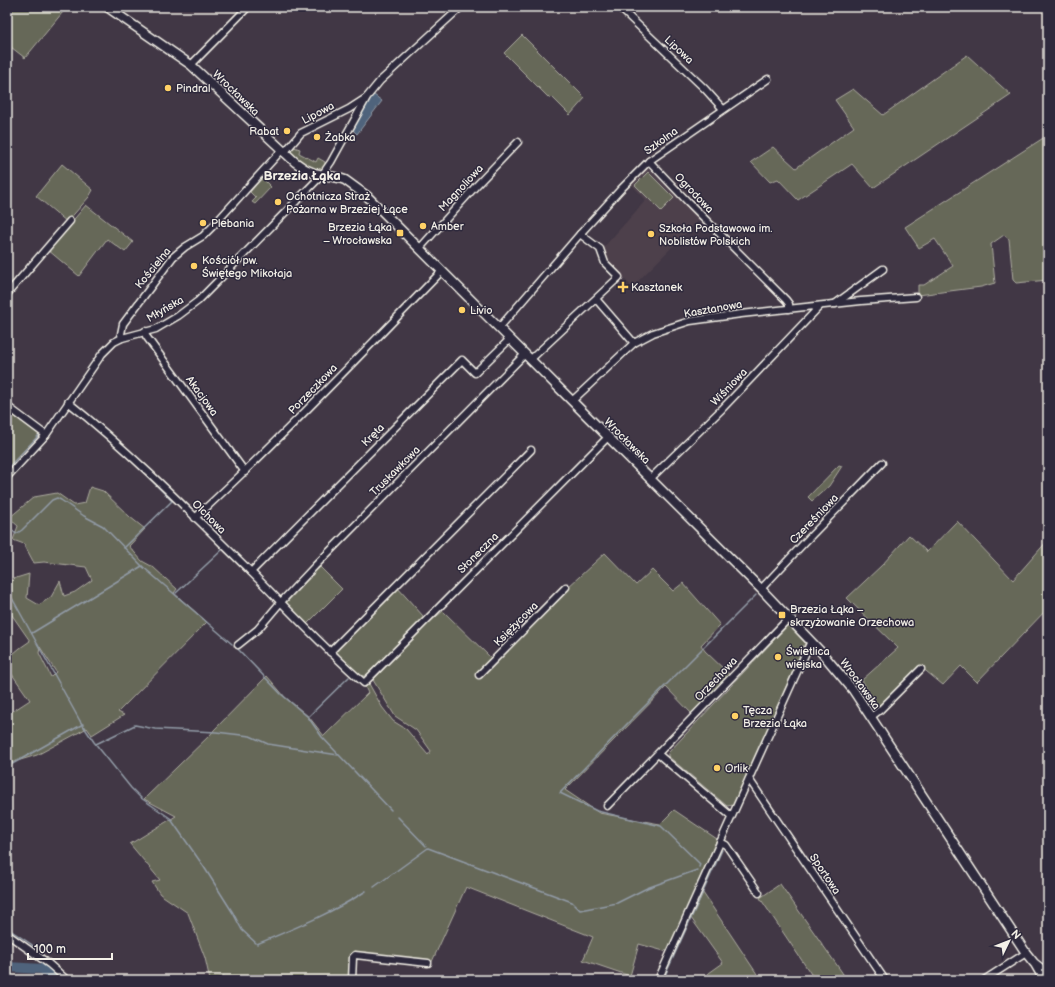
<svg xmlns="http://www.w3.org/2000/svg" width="1055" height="987" font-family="'Balsamiq Sans',sans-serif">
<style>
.built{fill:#4e404b}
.green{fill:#666759;stroke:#adaca0;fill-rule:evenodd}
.water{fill:#50637b;stroke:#929ca7}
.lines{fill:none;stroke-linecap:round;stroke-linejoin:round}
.stream{stroke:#929ca7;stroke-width:1.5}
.river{stroke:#50637b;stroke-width:10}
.minor-casing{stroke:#f4f1e8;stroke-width:9}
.tertiary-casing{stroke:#f4f1e8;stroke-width:11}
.minor{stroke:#2f2a3d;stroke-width:6}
.tertiary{stroke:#2f2a3d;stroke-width:8}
.poi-dot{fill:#ffd166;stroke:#2f2a3d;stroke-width:1.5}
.labels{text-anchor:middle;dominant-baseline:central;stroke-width:3;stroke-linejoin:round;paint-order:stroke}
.street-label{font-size:11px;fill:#f4f1e8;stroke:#2f2a3d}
.poi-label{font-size:11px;fill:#f4f1e8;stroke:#2f2a3d;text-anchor:start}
.quarter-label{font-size:13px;font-weight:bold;fill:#f4f1e8;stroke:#2f2a3d}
</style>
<rect width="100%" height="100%" fill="#413745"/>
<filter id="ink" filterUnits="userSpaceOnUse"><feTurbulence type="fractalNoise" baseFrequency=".025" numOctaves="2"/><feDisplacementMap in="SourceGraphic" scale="8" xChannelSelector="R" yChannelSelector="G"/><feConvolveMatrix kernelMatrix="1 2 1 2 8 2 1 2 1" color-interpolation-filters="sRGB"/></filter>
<g filter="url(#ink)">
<path class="built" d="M647 167 700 219 632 287 608 262 603 248 646 200 630 183Z"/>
<g class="green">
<path d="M7 7H67L25 58 7 44Z"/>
<path d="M522 35 585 98 570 115 552 97 549 98 504 53Z"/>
<path d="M967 55 1011 95 873 188 852 164 798 200 778 179 770 182 751 162 773 147 796 168 854 127 835 100 853 89 883 115Z"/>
<path d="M1048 135V280L1016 283 1013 280 1009 239 1004 235 991 244 995 283 981 287 918 295V285H924L953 266 935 239 919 248 905 227Z"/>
<path d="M294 147 300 149 299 153 316 162 318 158 325 162C325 168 323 170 318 171L305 166 289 152 290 149Z"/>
<path d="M62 164 93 190 89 197 67 222 36 196Z"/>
<path d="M648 172 674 198 661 211 635 185Z"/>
<path d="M262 178 271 187 255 204 252 202 256 198 250 192Z"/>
<path d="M86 205 133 242 125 252 107 239 79 276 48 250Z"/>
<path d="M7 411 39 435 7 468Z"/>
<path d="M839 465 842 466 829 486 812 501 808 497Z"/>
<path d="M90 487 103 491 130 517 145 529 129 546 142 561 153 567 177 589 174 593 207 622 118 712 124 715 92 735 87 728 37 755 7 764V715L30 700 7 667V659L20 648 30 641 7 608V584L13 579 29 574 27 598 39 605 51 597 60 581 64 596 75 592 92 580 86 567 44 562 34 563 24 544 13 540 18 526 9 518 34 497 57 493 74 505 85 503ZM40 647 56 672 51 677 39 653Z"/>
<path d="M957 521 1013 580 1048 540V608L977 682 961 666 943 685 921 667 877 707 862 680 898 648 847 598 882 565 909 535 927 552Z"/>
<path d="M605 553 636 585 652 570 673 591 683 583 720 625 701 645 705 651 730 675 692 714 666 687 565 790 599 813 660 824 674 810 717 839 670 948 664 951 639 944 630 976 583 960 593 937 466 887 430 966 403 963 404 957 358 952 352 955 350 980H226L224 976 210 980 205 958 188 913 160 894 152 882 160 880 130 844 176 816 144 799 211 734 214 730 267 676 285 697 309 717 324 736 368 693 365 687 368 682 382 707 393 721 406 729 428 755 431 751 416 730 395 716 373 680 421 629 443 611 491 658Z"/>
<path d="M320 567 342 589 307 624 289 607 286 604 287 602Z"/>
<path d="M397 587 424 617 415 628 369 675C367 675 365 676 363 676 354 675 336 657 337 648Z"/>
<path d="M788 625 805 643 741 790 733 805 727 806 668 756V753Z"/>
<path d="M780 884 841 971 847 980H815L760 898Z"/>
<path d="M703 893 761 980H704L702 978 723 963 691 918Z"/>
</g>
<path class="water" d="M374 95 382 101 357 134 353 130 370 99Z"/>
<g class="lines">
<g class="stream">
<path d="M7 469 39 435"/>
<path d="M7 482 47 439"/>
<path d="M7 525 16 534 22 530 52 500 57 498 61 500 84 516 103 526 142 566 232 644"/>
<path d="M124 548 172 501 132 461"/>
<path d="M7 589 80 721 94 742 131 788 141 798 170 818 204 867 233 913 242 930 257 944C295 928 332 913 366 891"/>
<path d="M176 593 222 550"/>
<path d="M32 633 142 566"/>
<path d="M237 648 281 694 308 717 322 737 391 810"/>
<path d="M308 717 349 677"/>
<path d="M96 744 135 725 155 729 216 732 250 736 268 744 338 755"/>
<path d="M7 767 83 724"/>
<path d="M398 817 426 846"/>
<path d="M699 867 700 864 661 826 597 811 560 793 626 725 756 595"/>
<path d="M374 887 428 848 572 902 580 910 617 903 647 888 697 870"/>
<path d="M7 928 31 944 47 959"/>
<path d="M663 980 722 850"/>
</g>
<path class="river" d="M7 967 42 969 59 980"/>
<defs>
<g id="minor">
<path d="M619 7 705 89 723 109"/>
<path d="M191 65 248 7"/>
<path d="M284 153 301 133 349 109 366 98"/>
<path d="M649 161 687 201 786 300 789 304V309"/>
<path d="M420 248 475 187 518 142"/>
<path d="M7 294 70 221"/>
<path d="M596 299 634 343"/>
<path d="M835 304 883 269"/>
<path d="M499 328 580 234 621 189 649 161 768 79"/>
<path d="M145 331 146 336 245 472"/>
<path d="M122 338 121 334 123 324 173 257 185 247 203 236 212 227 281 151"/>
<path d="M531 359 619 277 605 263 600 249 580 234"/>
<path d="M572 401 634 343 653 333 690 321 741 314 861 301 916 297"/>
<path d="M68 402C133 454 191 513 250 571 288 609 324 648 364 683L608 437"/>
<path d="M7 406 46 435"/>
<path d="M7 477 46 435 102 354 114 342 122 338 156 329 178 316 198 301 322 175 331 162 367 97 380 81 461 7"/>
<path d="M650 479 722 409 820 306"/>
<path d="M195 518C281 439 361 354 442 271"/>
<path d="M251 572 462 360 475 373 510 339"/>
<path d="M761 589 805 542 882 463"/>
<path d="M238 645 258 629 280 603 315 566 525 354"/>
<path d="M330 652 531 450"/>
<path d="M479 675 566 587"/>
<path d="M871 717 880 710 921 669"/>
<path d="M658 754 731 816"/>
<path d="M749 779 885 980"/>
<path d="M607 806 789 618"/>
<path d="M720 842 726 845 759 893"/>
<path d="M7 934 49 964 67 980"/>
<path d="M1035 966 1043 980"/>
<path d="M352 980 353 957 355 955 428 963"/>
<path d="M658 980 811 641"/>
<path d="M984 980 1026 953"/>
</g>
<path id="tertiary" d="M107 7 191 65 295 162 305 169 314 173 339 178 345 180 367 196 572 401 761 589 822 653 853 690 1026 953 1034 963 1048 974"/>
</defs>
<use href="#minor" class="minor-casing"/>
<use href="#tertiary" class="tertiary-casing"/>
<use href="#minor" class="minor"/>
<use href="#tertiary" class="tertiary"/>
</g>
</g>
<g class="poi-dot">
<circle cx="168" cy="88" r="4"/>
<circle cx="287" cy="131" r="4"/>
<circle cx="317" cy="137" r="4"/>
<circle cx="278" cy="202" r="4"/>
<circle cx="203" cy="223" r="4"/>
<circle cx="423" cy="226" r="4"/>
<rect x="396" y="229" width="8" height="8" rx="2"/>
<circle cx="651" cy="234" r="4"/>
<circle cx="194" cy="266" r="4"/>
<path d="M621 281h4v4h4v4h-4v4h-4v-4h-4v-4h4z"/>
<circle cx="462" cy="310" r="4"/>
<rect x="778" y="611" width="8" height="8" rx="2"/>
<circle cx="778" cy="657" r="4"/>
<circle cx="735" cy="716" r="4"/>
<circle cx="717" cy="768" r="4"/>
</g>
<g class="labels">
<g class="street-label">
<text transform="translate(679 50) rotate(43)">Lipowa</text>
<text transform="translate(236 93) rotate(44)">Wrocławska</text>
<text transform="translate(318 113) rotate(-28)">Lipowa</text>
<text transform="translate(661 141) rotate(-36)">Szkolna</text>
<text transform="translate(461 188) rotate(-47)">Magnoliowa</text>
<text transform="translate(694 193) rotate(46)">Ogrodowa</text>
<text transform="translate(153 268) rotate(-51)">Kościelna</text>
<text transform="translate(165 309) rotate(-30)">Młyńska</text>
<text transform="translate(713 309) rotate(-10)">Kasztanowa</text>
<text transform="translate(729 387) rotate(-46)">Wiśniowa</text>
<text transform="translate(313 389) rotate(-46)">Porzeczkowa</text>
<text transform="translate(202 396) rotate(54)">Akacjowa</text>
<text transform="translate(373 435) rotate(-45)">Kręta</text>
<text transform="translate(627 441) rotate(45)">Wrocławska</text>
<text transform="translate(395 471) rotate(-45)">Truskawkowa</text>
<text transform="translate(209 517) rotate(45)">Olchowa</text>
<text transform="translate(814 519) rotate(-46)">Czereśniowa</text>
<text transform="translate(478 553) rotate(-45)">Słoneczna</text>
<text transform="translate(516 624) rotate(-45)">Księżycowa</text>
<text transform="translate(716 679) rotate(-46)">Orzechowa</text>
<text transform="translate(860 684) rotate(54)">Wrocławska</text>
<text transform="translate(825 874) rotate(56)">Sportowa</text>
</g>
<g class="poi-label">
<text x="176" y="88">Pindral</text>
<text x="279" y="131" text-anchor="end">Rabat</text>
<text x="325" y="137">Żabka</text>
<text x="286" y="196">Ochotnicza Straż<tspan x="286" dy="13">Pożarna w Brzeziej Łące</tspan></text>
<text x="211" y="223">Plebania</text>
<text x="431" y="226">Amber</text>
<text x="392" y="227" text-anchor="end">Brzezia Łąka<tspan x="392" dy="13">– Wrocławska</tspan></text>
<text x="659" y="228">Szkoła Podstawowa im.<tspan x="659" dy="13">Noblistów Polskich</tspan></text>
<text x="202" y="260">Kościół pw.<tspan x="202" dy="13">Świętego Mikołaja</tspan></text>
<text x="631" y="287">Kasztanek</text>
<text x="470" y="310">Livio</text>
<text x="790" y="609">Brzezia Łąka –<tspan x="790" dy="13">skrzyżowanie Orzechowa</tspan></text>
<text x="786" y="651">Świetlica<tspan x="786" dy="13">wiejska</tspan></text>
<text x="743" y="710">Tęcza<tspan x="743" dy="13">Brzezia Łąka</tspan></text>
<text x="725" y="768">Orlik</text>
</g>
<g class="quarter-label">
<text x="302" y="176">Brzezia Łąka</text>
</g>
</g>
<rect width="1055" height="987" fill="none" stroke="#2f2a3d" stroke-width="24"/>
<rect x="12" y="12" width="1031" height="963" fill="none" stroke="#f4f1e8" stroke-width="1.5" filter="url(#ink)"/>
<g transform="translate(1009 941) rotate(47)" stroke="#2f2a3d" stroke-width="3" paint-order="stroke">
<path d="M0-3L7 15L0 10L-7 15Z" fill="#f4f1e8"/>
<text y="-6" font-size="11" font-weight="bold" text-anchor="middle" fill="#f4f1e8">N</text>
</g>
<path d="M28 953v6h84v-6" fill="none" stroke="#f4f1e8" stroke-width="2"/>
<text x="34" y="953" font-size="12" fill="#f4f1e8" stroke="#2f2a3d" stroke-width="3" paint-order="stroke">100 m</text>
</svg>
